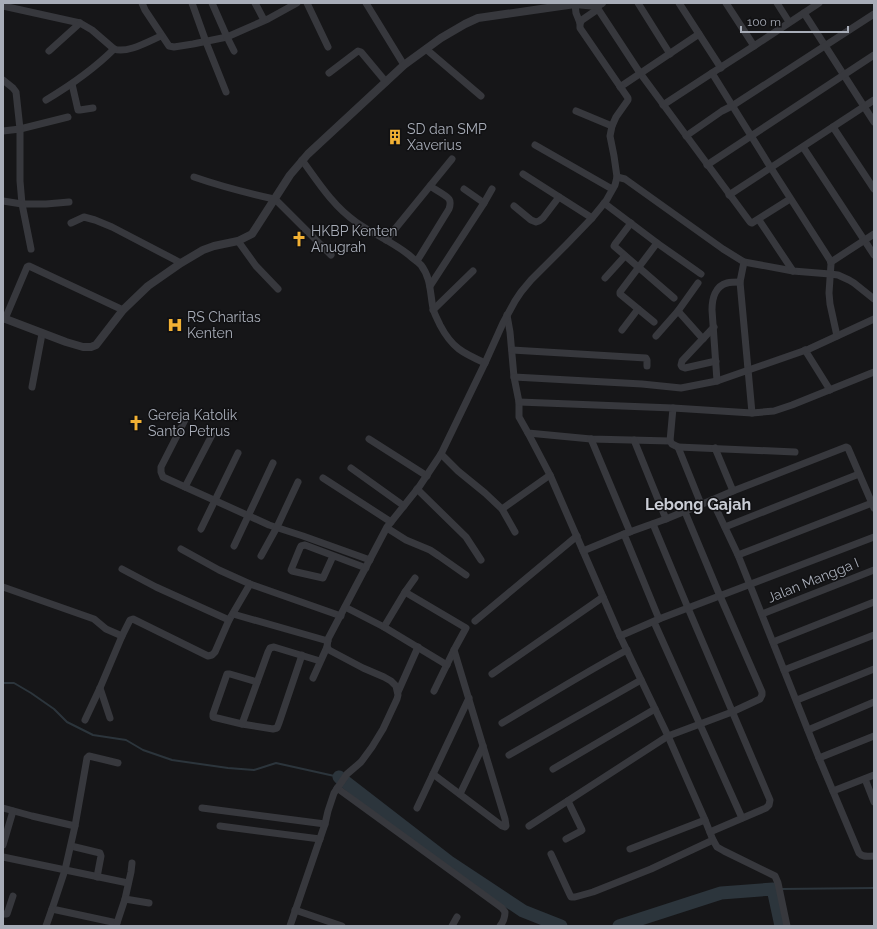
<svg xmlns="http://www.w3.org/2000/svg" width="877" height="929" font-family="Raleway,sans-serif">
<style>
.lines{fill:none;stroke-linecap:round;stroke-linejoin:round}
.stream{stroke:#2c353c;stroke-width:2}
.river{stroke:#2c353c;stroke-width:13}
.minor{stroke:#37383d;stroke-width:7}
.tertiary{stroke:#37383d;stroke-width:8}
.labels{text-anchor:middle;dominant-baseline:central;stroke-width:3;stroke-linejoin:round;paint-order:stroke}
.poi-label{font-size:14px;fill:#a8adb8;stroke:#111113;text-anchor:start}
.street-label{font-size:14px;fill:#a8adb8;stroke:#111113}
.quarter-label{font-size:16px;font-weight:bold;fill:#c9ccd4;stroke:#111113}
</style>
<rect width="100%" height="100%" fill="#161618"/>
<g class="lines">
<g class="stream">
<path d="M3 683H14L31 693 54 709 67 722 93 735 126 740 143 750 172 760 228 768 254 770 276 763 339 777"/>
<path d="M781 889 874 888"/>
</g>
<g class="river">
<path d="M339 777 449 862 523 911 561 926"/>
<path d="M619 926 721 893 773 889 781 926"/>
</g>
<g class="minor">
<path d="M142 3 145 10 169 46 174 47 193 44 227 37 268 19 297 3"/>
<path d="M192 3 206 42 226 92"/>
<path d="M212 3 227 37 234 51"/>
<path d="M255 3 264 20"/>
<path d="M307 3 328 47"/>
<path d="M366 3 404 65"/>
<path d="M638 3 670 54"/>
<path d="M679 3 721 68"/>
<path d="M726 3 754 46 819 3"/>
<path d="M777 3 789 22"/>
<path d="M575 4 576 13 580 23"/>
<path d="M3 6 80 23 92 30 114 49C127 54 149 41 161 36"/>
<path d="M597 6 598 9 640 73 750 222 752 223 790 199"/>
<path d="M804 13 874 122"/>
<path d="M754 46 712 73 771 168 830 260 831 264 829 293 830 304 837 336"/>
<path d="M426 49 481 96"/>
<path d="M49 51 80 23"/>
<path d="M329 73 358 51 361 52 386 82"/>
<path d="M3 80 13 88 16 92 20 129 68 117"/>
<path d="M72 84 78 110H80L93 108"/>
<path d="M620 87 699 34"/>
<path d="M46 100C71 85 94 69 114 49"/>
<path d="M663 105 712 73"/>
<path d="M576 111 612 126"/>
<path d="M833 127 874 189"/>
<path d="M3 131 20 129V181L22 204H46L69 202"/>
<path d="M686 136 722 111 732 106 874 14"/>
<path d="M535 145 612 189"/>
<path d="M803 147 874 255"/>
<path d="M302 160C318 182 333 206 356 222 373 234 393 242 409 255 413 259 417 261 421 265 431 278 430 293 433 308 434 314 438 320 440 325 452 348 463 353 485 363"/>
<path d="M707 165 874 55"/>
<path d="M523 174 592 218"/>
<path d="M194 177C220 186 247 193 274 199L278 202 331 255"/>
<path d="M617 177 625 179 723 249 744 262 793 271 830 274 838 275 849 280 854 283 874 299"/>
<path d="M464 189 484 203"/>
<path d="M729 195 874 100"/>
<path d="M3 201 22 204 31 249"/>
<path d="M604 203 657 243 701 274"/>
<path d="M514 206 531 220 536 222 539 221 543 218 559 197"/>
<path d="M759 220 793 271"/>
<path d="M71 223 84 217 95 220 112 227 181 263"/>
<path d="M631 223 615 244 614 246 674 298"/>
<path d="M386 240 452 159"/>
<path d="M238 241 256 266 278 289"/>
<path d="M417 261 449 209C450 206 451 202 449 199 446 195 434 189 430 186"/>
<path d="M744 262 740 282 752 413"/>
<path d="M831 262 874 234"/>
<path d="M605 278 625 256"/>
<path d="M430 286 484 203 492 189"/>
<path d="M433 310 473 271"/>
<path d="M678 311 703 339"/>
<path d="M507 315 510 332 514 377 519 402V417L528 433 591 439 670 441 672 444 678 447 701 504"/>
<path d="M5 319 27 267 29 266 123 310"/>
<path d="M654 322 620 294V292L657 243"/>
<path d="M714 327 682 361 681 365 682 367 685 368 716 361"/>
<path d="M622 330 638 309"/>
<path d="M656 336 678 311 698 283"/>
<path d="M512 350 646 358 647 360V366"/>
<path d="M805 350 830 390"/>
<path d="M514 377 642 384 681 388 717 381 809 349 874 319"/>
<path d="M717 381 712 310C712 299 715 286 727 283 731 282 736 282 740 282"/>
<path d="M32 387 42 334"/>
<path d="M519 402 673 408 670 441"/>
<path d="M673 408 752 413 774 411 792 405 874 372"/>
<path d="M186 418 161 467V472L163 477 269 525 303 536 370 560"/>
<path d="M528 433 550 475 620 636 668 736 705 820 713 840 651 869 593 892 575 897H571L570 895 551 854"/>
<path d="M369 439 427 476"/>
<path d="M591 439 630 532"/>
<path d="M634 440 666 519"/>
<path d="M678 447 795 452"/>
<path d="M715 448 733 491"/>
<path d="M441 454 458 471 485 493 502 509 515 532"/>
<path d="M351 468 404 506"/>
<path d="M323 478 391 522"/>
<path d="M185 487 212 435"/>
<path d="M417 489 466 537 481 560"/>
<path d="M712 500 738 555 750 585 819 758 859 853C863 858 868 856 874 856"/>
<path d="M502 509 550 475"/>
<path d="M653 524 688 608 770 800 769 805 766 808 710 832"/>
<path d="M725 527 859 474"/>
<path d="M387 528 406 540 430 550 439 556 466 575"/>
<path d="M201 529 238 453"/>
<path d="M624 534 659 619"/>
<path d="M234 546 273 463"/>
<path d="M181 549 219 570 250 584 341 616"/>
<path d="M583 551 624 534 666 519 712 500 733 491 846 447 848 448 874 508"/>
<path d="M738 555 872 503"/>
<path d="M261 556 277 527 298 482"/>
<path d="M333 556 323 578 292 571 291 570 300 548 301 546 305 545 366 568"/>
<path d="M122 569 156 587 229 620 250 584"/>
<path d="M3 587 94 619 106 629 122 636"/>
<path d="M405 592 466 628 454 650 434 691"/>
<path d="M345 607 384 627 405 592 415 578"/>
<path d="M233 614 328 641"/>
<path d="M762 614 874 570"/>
<path d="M475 621 577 536"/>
<path d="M654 622 742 818"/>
<path d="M384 627 447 665"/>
<path d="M620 636 659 619 874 537"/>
<path d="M773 642 874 602"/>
<path d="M784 670 874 635"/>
<path d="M492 674 603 597"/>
<path d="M313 678 327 647"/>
<path d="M257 682 230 674H227L213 714V717L242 724 273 729 277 728 279 723 302 655"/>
<path d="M100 688 110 718"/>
<path d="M398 692 418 647"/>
<path d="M797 700 874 669"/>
<path d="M85 720 100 688 122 636 130 620 133 619 137 621 208 656 212 655 215 652 229 620"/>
<path d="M502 723C543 699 584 673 627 650"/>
<path d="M242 724 268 652 270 648 274 647 320 661"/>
<path d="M808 730 874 702"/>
<path d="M509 755 641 680"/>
<path d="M819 758 874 736"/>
<path d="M553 769 655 709"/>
<path d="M433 774 502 826 505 827 506 826 505 819 454 650"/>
<path d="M865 779 874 802"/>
<path d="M337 788 502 908 505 912C505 918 504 921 500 926"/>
<path d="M833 791 874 775"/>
<path d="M460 794 483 746"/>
<path d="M3 808 32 816 75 826"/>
<path d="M202 808 325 824"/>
<path d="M417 808 469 698"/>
<path d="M220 826 320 839"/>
<path d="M529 826 668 736 732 712 760 699 762 695V692L720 596 685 512"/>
<path d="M566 839 581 831 582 830 568 801"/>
<path d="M713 840 717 847 724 851 775 876 778 883 787 926"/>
<path d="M3 845 13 811"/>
<path d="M71 846 100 853 101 856 97 877"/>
<path d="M630 849 705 820"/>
<path d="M3 857 128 883"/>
<path d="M125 899 131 872 132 863"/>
<path d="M295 910 342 926"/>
<path d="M3 914H7L13 896"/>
<path d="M117 923 52 909 65 870 75 826 87 758 89 756 118 763"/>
<path d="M46 926 52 909"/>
<path d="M116 926 125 899 149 903"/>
<path d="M290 926 325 824 328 811 334 793 347 774 361 762 372 747 383 729 397 699 398 695 396 686 391 681 384 677 363 668 329 650 327 647 328 639 387 527 419 487 441 454 485 363 503 323 515 301 521 292 531 280 566 245 592 218 606 201 615 185 617 177 614 156 610 136 612 126 616 117 628 100V98L580 28V23L582 20 598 9"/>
<path d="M452 926 457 917"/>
</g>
<path class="tertiary" d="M3 318 66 342 83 347H91L96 345 123 310 148 286 181 263 203 250 214 246 238 241 252 234 290 175 308 154 404 65 441 38 465 24 478 18 575 4 597 6 602 3"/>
</g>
<defs>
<symbol id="building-bare" viewBox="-9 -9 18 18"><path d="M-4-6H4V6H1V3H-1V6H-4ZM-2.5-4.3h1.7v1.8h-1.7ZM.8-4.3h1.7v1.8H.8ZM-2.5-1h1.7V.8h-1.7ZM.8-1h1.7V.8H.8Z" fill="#f2b134" stroke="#111113" stroke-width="2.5" paint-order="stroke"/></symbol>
<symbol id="church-bare" viewBox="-9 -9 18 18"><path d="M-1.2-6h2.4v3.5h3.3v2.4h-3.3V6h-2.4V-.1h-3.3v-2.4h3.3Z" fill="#f2b134" stroke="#111113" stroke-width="2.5" paint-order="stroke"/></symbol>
<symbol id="hospital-bare" viewBox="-9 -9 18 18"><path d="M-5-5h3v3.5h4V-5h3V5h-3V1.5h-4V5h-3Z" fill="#f2b134" stroke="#111113" stroke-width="2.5" paint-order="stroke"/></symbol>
</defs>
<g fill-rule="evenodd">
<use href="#building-bare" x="384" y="126" width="22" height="22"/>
<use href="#church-bare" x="288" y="228" width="22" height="22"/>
<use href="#hospital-bare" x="164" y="314" width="22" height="22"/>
<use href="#church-bare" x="125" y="412" width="22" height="22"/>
</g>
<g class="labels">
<g class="poi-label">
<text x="407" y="129">SD dan SMP<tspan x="407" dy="16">Xaverius</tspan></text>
<text x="311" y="231">HKBP Kenten<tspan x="311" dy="16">Anugrah</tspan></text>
<text x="187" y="317">RS Charitas<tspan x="187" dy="16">Kenten</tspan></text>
<text x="148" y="415">Gereja Katolik<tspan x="148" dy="16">Santo Petrus</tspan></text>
</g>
<g class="street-label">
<text transform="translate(813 580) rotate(-22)">Jalan Mangga I</text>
</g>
<g class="quarter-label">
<text x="698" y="504">Lebong Gajah</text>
</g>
</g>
<rect width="877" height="929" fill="none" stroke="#a8adb8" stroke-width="8"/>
<path d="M741 26v6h107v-6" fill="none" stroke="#a8adb8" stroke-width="2"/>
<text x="747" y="26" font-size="12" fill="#a8adb8" stroke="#111113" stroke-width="3" paint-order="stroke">100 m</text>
</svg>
